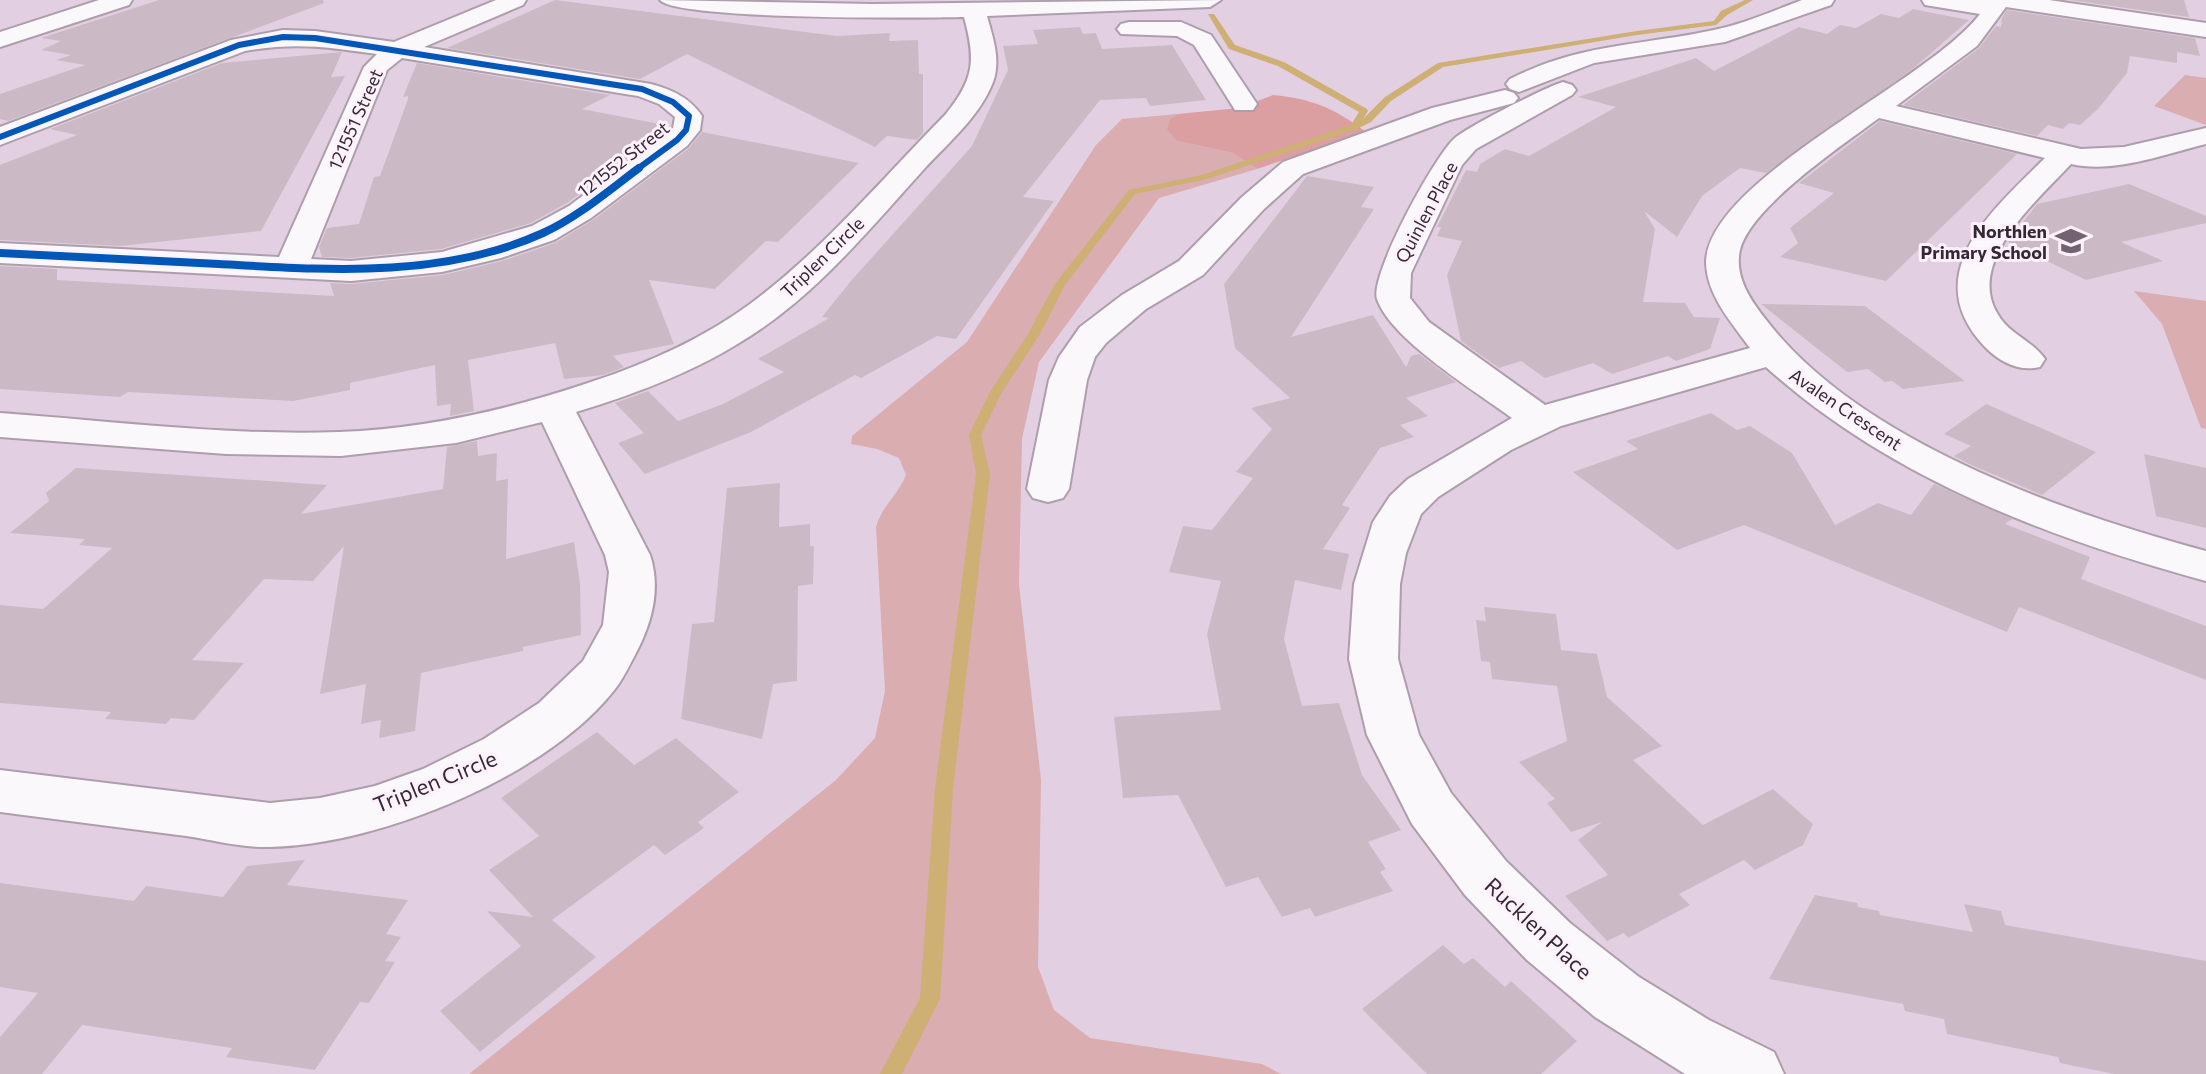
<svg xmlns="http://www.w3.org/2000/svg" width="2206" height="1074" font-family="Commissioner,sans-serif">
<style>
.green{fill:#daadb0}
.forest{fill:#db9fa2}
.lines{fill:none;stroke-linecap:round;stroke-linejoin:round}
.stream{fill:#ceaf74;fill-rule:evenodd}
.building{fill:#cbbac6}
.minor-casing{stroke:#ad9eac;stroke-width:4}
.minor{fill:#fbf8fb;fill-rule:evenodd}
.cycleway-far1-casing{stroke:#fdf2fc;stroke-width:9}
.cycleway-casing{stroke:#fdf2fc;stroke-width:12}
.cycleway-far1{stroke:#0057b8;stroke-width:6}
.cycleway{stroke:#0057b8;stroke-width:8}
.labels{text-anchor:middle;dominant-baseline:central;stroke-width:6;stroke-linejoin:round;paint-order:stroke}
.far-street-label{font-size:18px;fill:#352835;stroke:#fdf2fc}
.far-poi-label{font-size:18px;font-weight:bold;fill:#352835;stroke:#fdf2fc;text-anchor:end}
.street-label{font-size:22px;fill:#352835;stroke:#fdf2fc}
</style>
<rect width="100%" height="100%" fill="#e3cfe2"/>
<g class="green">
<path d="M2185 75 2206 78V125L2154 106Z"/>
<path d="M1178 114 1171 118 1177 141 1233 153 1257 169 1159 198 1039 362 1022 439 1019 584 1041 780 1038 967 1054 1010 1090 1038 1262 1064 1281 1074H469L836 780 875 738 885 691 876 527C882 506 898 495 906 475L899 458 877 449 851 444 852 436 967 342 1096 145 1122 119Z"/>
<path d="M2134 291 2206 301V429L2201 428 2162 324Z"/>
</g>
<path class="forest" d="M1273 95C1313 99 1334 108 1366 132L1257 169 1233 153 1177 141 1167 129 1171 118 1178 114 1239 108Z"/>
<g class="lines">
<path class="stream" d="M1745 0H1753L1727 15 1716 25 1637 35 1443 67 1391 101 1371 122 1357 129 1207 179 1135 194 1065 285 1040 334 1002 392 981 435 990 474 953 789 940 999 902 1074H880L920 998 935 789 976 474 969 435 990 392 1028 334 1055 284 1129 190 1202 175 1351 125 1359 112 1278 66 1229 49 1208 14H1214L1235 45 1284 62 1367 109 1368 111 1363 119 1385 97 1438 63 1637 31 1714 21 1721 11Z"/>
</g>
<g class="building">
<path d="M159 0H323L324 3 8 121 0 119V94L85 65 56 60 71 55 41 50 61 41 41 38Z"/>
<path d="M555 0 837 36 890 33 889 41 918 40 919 74H923V133L917 140 887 136 875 147 687 54 640 79 447 48Z"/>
<path d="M2070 0H2184L2189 17Z"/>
<path d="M1913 9 1969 20 1914 68 1766 173 1740 168 1702 196 1677 237 1644 211 1655 229 1643 302 1685 303 1694 317 1720 318 1710 349 1676 361 1668 356 1612 374 1593 363 1545 378 1521 361 1499 368 1461 341 1447 275 1462 241 1437 236 1441 227H1437L1466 170 1477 172 1480 164 1505 149 1529 156 1616 107 1578 97 1696 58 1714 71 1799 27 1827 34 1840 25 1856 28 1881 14 1899 18Z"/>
<path d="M2007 10 2195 38 2200 56 2177 52V63L2130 56 2127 73 2098 109 2080 125 2069 123 2063 129 2048 125 2037 136 1903 105 1979 48 1996 26 2001 27 2002 18Z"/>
<path d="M1080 27 1083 34 1096 33 1102 49 1172 45 1206 100 1150 106 1146 98 1100 100 1023 197 1054 201 956 339 937 336 861 378 855 375 751 432 645 474 618 443 644 433 615 403 648 391 678 421 723 404 784 372 758 359 829 318 822 317 850 282 972 146 1008 70 1003 46 1038 44 1033 30Z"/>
<path d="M342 52 331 77 345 76 261 231 120 246 0 240V165L77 135 50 129 222 63Z"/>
<path d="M417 63 610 95 582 109 670 126 567 203 531 223 441 249 351 258 322 257 319 247 327 228 359 224 374 177 380 176 408 99V96L403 97Z"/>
<path d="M1880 121 2017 154 1886 281 1780 257 1798 243 1790 228 1834 193 1799 183Z"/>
<path d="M702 132 859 163 778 242 766 241 715 289 649 280 674 344 613 356 624 367 603 375 564 379 555 343 468 360 474 411 450 416 451 404 437 406 435 365 350 383V390L293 401 128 392 120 397 0 389V266L57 269V280L334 296 330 283 351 284 443 275 502 261 555 243 593 220 689 148Z"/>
<path d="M1307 176 1374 187 1361 207 1374 209 1291 337 1373 315 1406 367 1411 356 1419 354 1456 382 1406 398 1428 416 1400 425 1414 437 1380 448 1342 505 1350 508 1323 549 1349 554 1341 590 1295 580 1284 639 1302 706 1339 703 1362 775 1401 830 1368 842 1386 869 1380 872 1393 891 1315 917 1310 908 1282 917 1258 877 1226 887 1178 795 1123 798 1114 717 1221 710 1207 634 1221 581 1169 572 1183 526 1212 530 1253 478 1236 472 1272 429 1251 408 1290 398 1235 348 1224 284Z"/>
<path d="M2129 184 2206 216V223L2121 242 2163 261 2086 280 2008 242 2037 204Z"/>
<path d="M1761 304 1865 306 1965 381 1903 389 1892 381 1885 382 1868 369 1847 372Z"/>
<path d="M1986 404 2096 452 2042 495 1969 464 1954 456 1971 446 1944 434Z"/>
<path d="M1711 413 1737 430 1750 426 1792 453 1835 525 1878 503 1911 515 1934 484 2012 519 2005 524 2090 557 2081 579 2206 626V680L2019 607 2007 632 1744 525 1677 550 1573 472 1638 449 1626 441Z"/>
<path d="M477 441 478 456 497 453 496 481 508 479 506 559 574 542 580 584 581 635 523 647V651L421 673 415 731 379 738 381 720 361 724 366 684 320 694 344 546 313 581 264 579 192 660 244 663 194 720 171 718 166 724 105 719 111 712 0 703V605L43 609 112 548 79 545 85 539 10 533 49 501 46 493 76 468 327 485 301 514 443 489 447 447Z"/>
<path d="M2144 454 2206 468V528L2156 516Z"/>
<path d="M780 483 779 527 810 524V546H814L813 584 798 586 797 681 773 684 762 739 681 719 692 624 714 622 727 488Z"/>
<path d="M1484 607 1556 614 1561 650 1597 654 1607 697 1662 746 1633 760 1703 825 1773 789 1813 824 1803 845 1755 870 1744 860 1679 894 1690 905 1628 938 1624 933 1607 941 1565 896 1608 875 1578 840 1602 822 1571 832 1547 803 1555 799 1519 762 1567 741 1557 686 1492 679 1490 662 1481 661 1476 620 1486 621Z"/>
<path d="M597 732 634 765 676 738 739 792 698 822 704 828 665 855 654 845 552 920 596 957 480 1052 440 1011 521 946 487 911 533 917 489 870 539 836 501 798Z"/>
<path d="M305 860 287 885 408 900 386 934 401 937 385 961 395 962 369 1003 360 1002 315 1070 226 1057 232 1048 82 1025 42 1074H0V1037L38 993 0 987V883L134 901 146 886 223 897 247 866Z"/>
<path d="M1815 895 1857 903 1858 907 1879 911 1880 915 1973 932 1964 904 2001 911 2005 925 2206 961V1074H2114L2060 1063 2058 1057 1947 1034 1944 1019 1905 1011 1903 1004 1769 979Z"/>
<path d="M1443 945 1464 964 1473 958 1505 987 1511 981 1577 1041 1541 1074H1427L1362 1009Z"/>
</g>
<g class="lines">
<defs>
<g id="minor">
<path d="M99 0H132L129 5 0 47V32Z"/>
<path d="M496 0H526L523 5 424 47 651 84C672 90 689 97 702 116L700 130 687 146 591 218 554 240 501 258 442 272 351 281 0 263V243L279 257 364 67 377 54C327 47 295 42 245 51L0 145V127L231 40 283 30 315 31 394 42ZM402 58 638 96 659 104 675 117 673 128 569 206 532 226 442 252 351 261 311 259 387 70Z"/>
<path d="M660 0 873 4 1221 0 1210 7 987 16C993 38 1001 60 993 82 980 116 949 142 925 168 868 231 813 299 739 343 689 374 632 395 576 412L650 555C661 588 652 623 636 653 630 664 625 675 618 685 552 775 380 845 270 847 242 848 214 840 186 836 124 828 62 820 0 812V770L270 803 320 798 375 786 423 769 484 739 539 703 583 661 603 625 609 572 605 555 542 422 456 443 341 456 226 454 0 437V413C113 421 226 436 339 432 422 429 503 411 582 385 641 366 700 341 750 304 823 250 882 179 946 114 974 79 976 61 964 17 925 18 676 20 660 0Z"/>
<path d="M1802 0H1834L1831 5 1725 42 1594 63 1519 92 1510 89 1506 84 1510 79C1581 43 1640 46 1714 30 1744 24 1773 11 1802 0Z"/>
<path d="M1922 0H2049L2206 23V37L2006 7 1977 46 1896 106 2081 149 2124 147 2206 128V144C2165 154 2113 174 2071 164 2039 199 1966 260 1997 313 2008 334 2032 340 2045 359L2040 367C2019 372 2000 362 1985 347 1916 274 1993 210 2045 158L1879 118C1844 144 1750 207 1740 250 1734 277 1751 301 1767 321 1859 441 2064 513 2206 551V581C2048 538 1889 478 1766 367L1561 426 1511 450 1438 497 1421 514 1406 553 1400 584 1398 659 1419 735 1451 793 1506 861 1570 923 1639 977 1709 1020 1774 1052 1784 1074H1685L1595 1017 1527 960 1465 895 1412 824 1367 735 1349 659 1354 584 1373 522 1390 496 1408 479 1512 418C1477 392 1391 340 1377 299 1369 276 1435 155 1455 138 1469 126 1546 87 1563 82L1572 85 1576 90 1572 95 1476 149 1462 165 1411 273 1410 298 1429 322 1545 405 1750 348C1732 323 1707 296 1706 263 1706 180 1929 82 1980 14L1925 5Z"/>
<path d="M1129 22H1181L1211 35 1257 104 1253 110H1235L1194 45 1177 36 1121 34 1117 29 1121 24Z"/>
<path d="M1505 90 1514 93 1518 98 1514 103 1450 120 1303 174 1264 209 1203 275 1146 309 1106 343 1095 357 1087 380 1069 489 1063 498 1048 502 1033 498 1027 489 1049 380 1059 357 1080 327 1122 295 1179 261 1242 197 1283 162 1432 108Z"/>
</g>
</defs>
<use href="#minor" class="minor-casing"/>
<use href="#minor" class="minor"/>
<defs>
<path id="cycleway-far1" d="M0 137 239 45 283 37 315 38 642 89 673 102 689 116 686 130 677 140 636 170"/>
<path id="cycleway" d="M0 253C73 257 146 260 219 264 327 270 442 279 543 233 578 217 608 191 639 168"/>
</defs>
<use href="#cycleway-far1" class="cycleway-far1-casing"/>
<use href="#cycleway" class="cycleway-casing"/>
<use href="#cycleway-far1" class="cycleway-far1"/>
<use href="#cycleway" class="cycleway"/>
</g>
<defs>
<symbol id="school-bare" viewBox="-9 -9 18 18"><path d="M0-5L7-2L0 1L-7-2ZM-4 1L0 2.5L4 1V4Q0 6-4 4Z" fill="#726272" stroke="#fdf2fc" stroke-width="2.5" paint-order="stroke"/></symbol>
</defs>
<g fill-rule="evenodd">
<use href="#school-bare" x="2049" y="219" width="44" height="44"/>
</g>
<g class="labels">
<g class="far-street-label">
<text transform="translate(355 119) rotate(-66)">121551 Street</text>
<text transform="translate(623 159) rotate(-38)">121552 Street</text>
<text transform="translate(1426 212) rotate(-62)">Quinlen Place</text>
<text transform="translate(822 257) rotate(-44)">Triplen Circle</text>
<text transform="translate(1846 409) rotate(34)">Avalen Crescent</text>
</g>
<g class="far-poi-label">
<text x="2047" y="231">Northlen<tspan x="2047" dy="21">Primary School</tspan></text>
</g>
<g class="street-label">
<text transform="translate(435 781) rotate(-22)">Triplen Circle</text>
<text transform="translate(1539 928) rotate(43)">Rucklen Place</text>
</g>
</g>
</svg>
